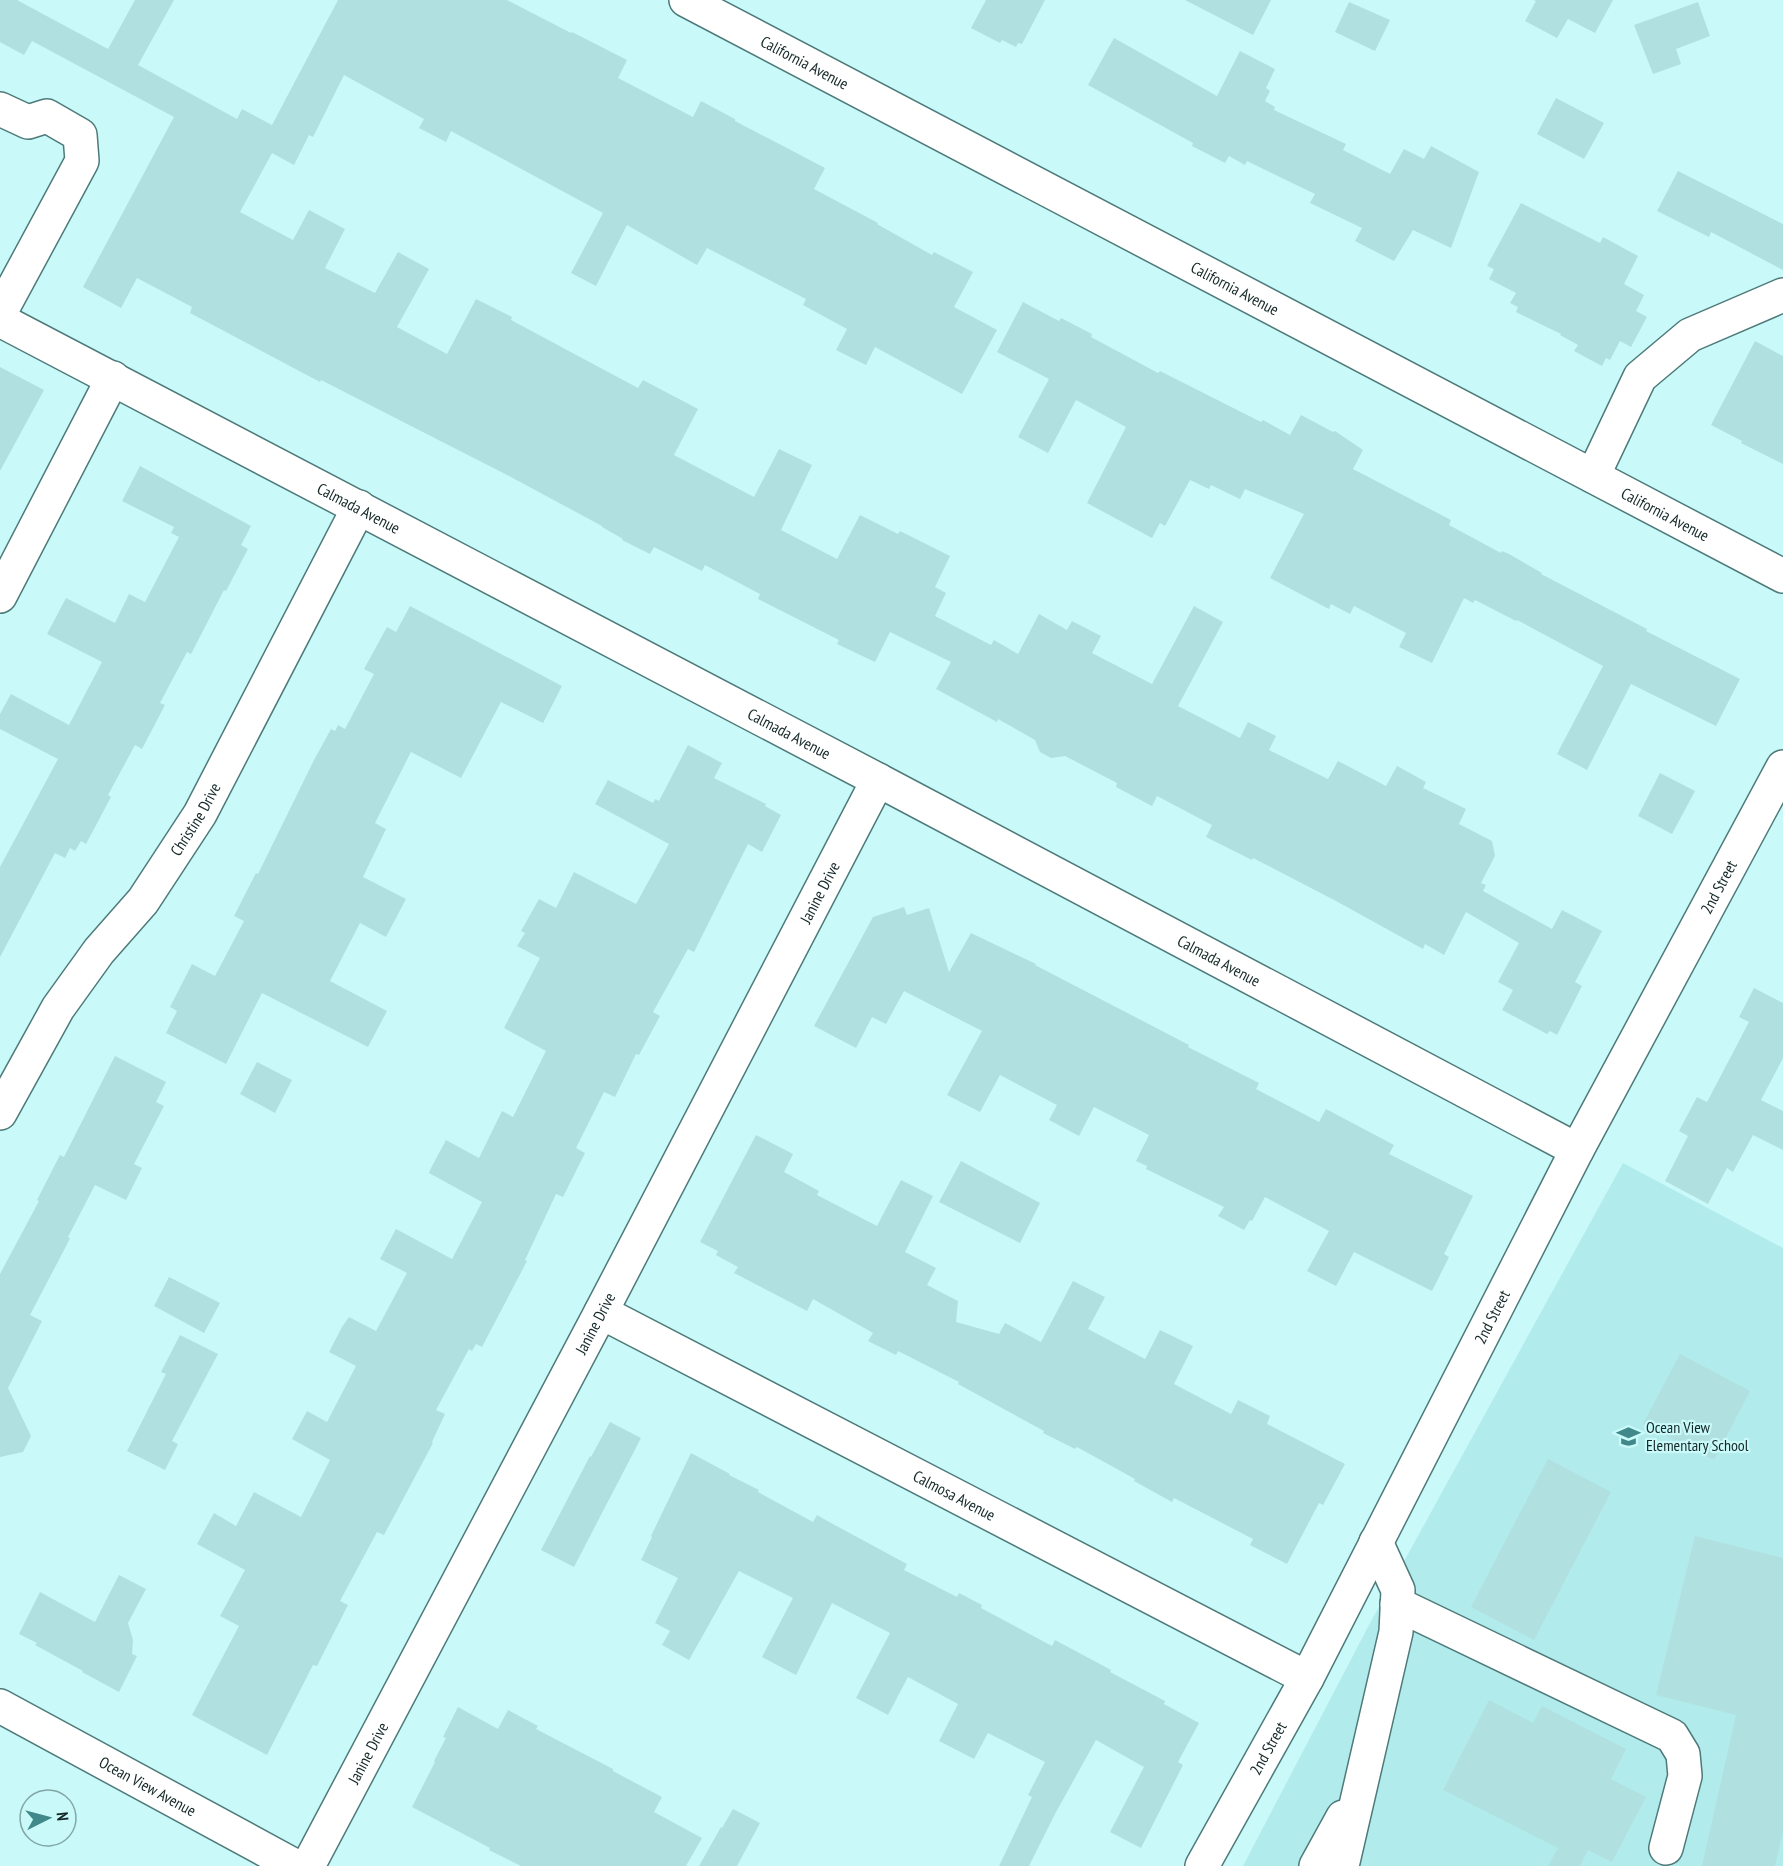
<svg xmlns="http://www.w3.org/2000/svg" width="1783" height="1866" font-family="'PT Sans Narrow',sans-serif">
<style>
.built{fill:#b2ebeb}
.building{fill:#b1e0e0}
.lines{fill:none;stroke-linecap:round;stroke-linejoin:round}
.minor-casing{stroke:#4e7a7a;stroke-width:36}
.minor{stroke:#fff;stroke-width:33}
.labels{text-anchor:middle;dominant-baseline:central;stroke-width:4.5;stroke-linejoin:round;paint-order:stroke}
.street-label{font-size:16px;fill:#152828;stroke:#c9faf9}
.poi-label{font-size:16px;fill:#152828;stroke:#c9faf9;text-anchor:start}
</style>
<rect width="100%" height="100%" fill="#c9faf9"/>
<path class="built" d="M1623 1163 1783 1248V1866H1243L1369 1625Z"/>
<g class="building">
<path d="M0 0H17L108 49 135 0H174L138 65 237 119 242 109 272 125 338 0H507L571 33 572 32 627 60 618 78 693 117 701 101 735 119V121L825 168 814 189 878 223 877 224 932 255 934 252 973 272 954 307 997 330 962 394 875 347 866 365 836 350 847 329 803 305 806 299 707 248 697 265 627 225 596 286 571 273 603 213 451 131 446 142 419 128 424 119 344 75 313 137 309 135 294 165 272 153 240 212 293 240 309 210 345 229 325 268 375 293 398 252 429 269 397 327 447 354 476 299 512 317 511 320 638 388 643 380 698 409 674 455 754 497 779 449 812 465 781 530 837 559 860 515 898 534 900 531 950 556 935 587 946 593 935 616 991 645 994 640 1018 654 1039 614 1067 630 1072 621 1101 636 1092 653 1152 684 1194 606 1223 622 1178 706 1240 738 1248 722 1276 736 1269 750 1328 779 1338 761 1386 786 1397 766 1426 782 1423 788 1466 809 1459 824 1492 841 1495 856 1481 883 1486 885 1483 891 1552 929 1562 910 1602 931 1575 982 1582 986 1557 1035 1550 1031 1547 1034 1502 1010 1513 990 1498 982 1519 943 1466 912 1444 955 1425 944 1423 949 1336 901 1253 858 1252 860 1206 837 1212 825 1157 796 1152 806 1116 787 1117 783 1065 756 1051 758 1040 752 1035 740 998 719 997 722 936 689 951 662 890 632 875 662 837 644 839 640 758 599 760 594 705 565 702 571 654 547 650 554 622 540 623 539 602 527V526L509 476 321 380 320 382 190 313 192 307 137 278 121 308 83 287 174 117 32 41 24 55 0 42Z"/>
<path d="M986 0H1045L1022 44 1018 43 1016 47 1002 40 1000 43 971 28Z"/>
<path d="M1185 0H1271L1253 35Z"/>
<path d="M1533 0H1613L1595 33 1568 19 1557 38 1525 21 1536 1Z"/>
<path d="M1349 2 1390 20 1375 51 1335 32Z"/>
<path d="M1698 2 1710 36 1676 49 1681 64 1653 74 1634 25Z"/>
<path d="M1114 38 1217 96 1240 51 1275 69 1266 88 1270 91 1265 101 1275 107 1274 110 1346 144 1343 150 1390 174 1404 149 1424 159 1431 146 1479 172 1451 248 1413 230 1394 261 1355 241 1362 228 1310 203 1315 194 1247 161 1245 165 1229 156 1225 163 1192 146 1193 143 1088 85Z"/>
<path d="M1556 98 1604 123 1584 159 1537 134Z"/>
<path d="M1678 171 1783 224V270L1711 232 1709 237 1657 211Z"/>
<path d="M1521 203 1600 243 1603 237 1638 256 1624 284 1644 295 1636 311 1647 317 1631 347 1620 341 1610 360 1606 358 1602 366 1574 351 1578 345 1560 335 1561 334 1516 312 1518 307 1510 303 1516 293 1489 279 1494 269 1487 266Z"/>
<path d="M1023 302 1059 321 1061 318 1092 334 1091 337 1158 373 1160 371 1261 422 1263 420 1290 435 1301 415 1333 432 1335 431 1363 450 1353 469 1451 520 1449 525 1501 553 1502 551 1509 554 1542 573 1541 574 1647 629 1646 631 1740 679 1716 726 1631 684 1587 770 1557 754 1603 666 1517 620 1516 621 1475 600 1473 603 1464 598 1432 663 1399 647 1406 633 1354 606 1350 614 1331 604 1329 609 1270 578 1304 514 1245 489 1240 499 1211 485 1209 489 1190 480 1165 526 1160 523 1152 538 1087 503 1126 427 1076 400 1048 453 1018 437 1049 379 997 352Z"/>
<path d="M1755 341 1783 356V464L1741 443 1742 441 1711 425Z"/>
<path d="M0 367 44 390 0 471Z"/>
<path d="M140 466 251 526 241 545 248 549 226 591 224 590 191 654 187 652 160 703 165 705 142 749 135 745 108 795 111 797 86 844 81 841 75 851 70 848 65 858 55 853 0 957V867L58 759 0 729V714L11 694 69 725 102 662 47 634 66 598 115 623 129 594 145 602 179 537 171 533 174 527 122 501Z"/>
<path d="M410 606 562 686 543 723 501 702 461 778 411 752 375 823 386 829 363 877 406 899 386 937 360 923 330 981 387 1011 368 1047 262 993 226 1064 166 1033 177 1011 170 1007 192 964 215 976 244 921 234 916 256 873 258 874 314 760 331 729 335 731 338 725 345 729 374 674 364 669 387 627 396 632Z"/>
<path d="M688 745 722 763 714 778 766 804 765 806 781 815 762 852 748 844 694 952 688 949 653 1012 660 1016 639 1055 636 1054 615 1097 604 1092 576 1148 585 1153 563 1197 556 1194 525 1260 527 1261 482 1347 476 1344 472 1351 469 1349 436 1410 445 1414 432 1442 433 1443 384 1535 377 1532 340 1601 348 1605 317 1666 313 1665 267 1755 192 1715 239 1626 220 1616 245 1570 197 1544 214 1513 236 1526 254 1492 301 1517 330 1460 292 1439 307 1411 327 1422 356 1366 329 1352 342 1327 349 1317 376 1331 407 1273 380 1259 396 1229 452 1259 482 1202 429 1173 431 1168 446 1140 479 1158 502 1111 513 1117 546 1051 504 1028 540 958 517 946 525 933 521 931 539 899 556 908 574 872 636 904 669 844 595 804 608 780 653 803 655 799 659 801Z"/>
<path d="M1660 773 1695 791 1672 834 1638 816Z"/>
<path d="M904 907 907 915 929 908 949 972 971 933 1036 964 1035 965 1189 1045 1188 1047 1259 1083 1256 1089 1319 1122 1326 1109 1394 1145 1389 1154 1473 1196 1444 1254 1449 1257 1432 1291 1354 1252 1336 1286 1307 1271 1329 1231 1265 1197 1252 1221 1250 1220 1244 1230 1218 1216 1224 1207 1146 1169 1147 1166 1136 1161 1149 1135 1094 1107 1079 1136 1049 1120 1057 1105 1000 1075 980 1112 947 1095 982 1031 904 991 886 1024 872 1017 856 1048 814 1026 873 917Z"/>
<path d="M1754 988 1783 1003V1058L1761 1100 1783 1111V1150L1753 1135 1733 1172 1727 1168 1708 1204 1665 1181 1688 1136 1679 1131 1697 1097 1707 1102 1749 1022 1739 1017Z"/>
<path d="M115 1056 166 1082 156 1102 164 1106 134 1164 142 1168 126 1200 95 1185 68 1237 70 1238 63 1252 30 1315 42 1321 8 1388 31 1436 23 1452 0 1457V1274L39 1201 37 1200 60 1155 64 1157Z"/>
<path d="M257 1062 292 1080 275 1113 240 1094Z"/>
<path d="M756 1135 793 1154 784 1172 819 1191 817 1195 877 1226 901 1180 933 1196 905 1252 936 1268 927 1285 958 1301 956 1322 999 1334 1005 1323 1041 1342 1073 1281 1105 1297 1088 1329 1145 1359 1160 1330 1193 1346 1174 1384 1231 1414 1238 1400 1270 1416 1267 1424 1345 1464 1323 1505 1319 1503 1287 1564 1250 1545 1253 1539 1174 1498 1172 1502 1134 1481 1135 1479 1077 1447 1075 1449 1043 1433 1044 1431 958 1384 959 1382 898 1351 896 1355 868 1341 873 1333 813 1299 807 1311 734 1273 738 1267 716 1255 718 1251 700 1242Z"/>
<path d="M961 1161 1040 1203 1020 1243 939 1202Z"/>
<path d="M169 1277 220 1303 204 1333 154 1306Z"/>
<path d="M180 1335 218 1354 172 1441 178 1444 165 1470 127 1451 166 1374 161 1372Z"/>
<path d="M1680 1354 1750 1391 1714 1460 1643 1424Z"/>
<path d="M610 1422 641 1438 574 1567 541 1550 590 1456 591 1457Z"/>
<path d="M691 1453 730 1474 729 1475 759 1490 758 1492 813 1522 817 1515 831 1523 907 1564 904 1570 957 1597 959 1593 982 1605 981 1608 1052 1646 1055 1640 1111 1670 1110 1672 1165 1701 1164 1704 1199 1723 1178 1762 1183 1765 1141 1848 1110 1832 1144 1767 1096 1740 1055 1814 1029 1866H999L1032 1797 1028 1795 1045 1762 988 1733 974 1759 939 1741 958 1704 908 1677 888 1715 856 1698 890 1633 832 1603 796 1675 762 1657 793 1598 739 1571 689 1660 662 1645 670 1631 655 1623 678 1578 641 1560 652 1537 651 1536Z"/>
<path d="M1548 1459 1611 1492 1534 1640 1471 1607Z"/>
<path d="M1695 1536 1783 1558V1831L1775 1866H1702L1736 1715 1656 1695Z"/>
<path d="M119 1575 146 1589 128 1623 133 1640 132 1654 137 1656 119 1692 82 1672 83 1671 35 1645 37 1643 19 1634 40 1592 95 1622Z"/>
<path d="M1489 1700 1533 1723 1542 1706 1626 1749 1611 1779 1646 1797 1612 1862 1588 1850 1580 1866H1548L1558 1848 1443 1790Z"/>
<path d="M458 1707 498 1729 508 1710 538 1726 536 1729 613 1769V1771L626 1778 662 1797 654 1812 702 1838 686 1866H521L489 1850 490 1848 412 1807 435 1762 434 1761 446 1738 443 1737Z"/>
<path d="M733 1809 760 1823 737 1866H699L721 1827 722 1828Z"/>
</g>
<g class="lines">
<defs>
<g id="minor">
<path id="s1" d="M686 0 1783 576"/>
<path d="M0 109 28 122 47 116 80 135 82 161 0 313"/>
<path id="s2" d="M0 320 878 780 1577 1150"/>
<path d="M1593 476 1640 377 1690 335 1783 295"/>
<path d="M0 596 113 378"/>
<path id="s3" d="M0 1113 58 1008 99 951 143 901 200 814 359 507"/>
<path id="s4" d="M601 1312 1307 1678"/>
<path d="M1397 1604 1672 1736 1683 1754 1685 1776 1666 1848"/>
<path id="s5" d="M0 1706 295 1866"/>
<path id="s6" d="M308 1866 601 1312 878 780"/>
<path id="s7" d="M1202 1866 1307 1678 1577 1150 1783 767"/>
<path d="M1316 1866 1343 1817"/>
<path d="M1342 1866 1396 1632 1398 1590 1376 1542"/>
</g>
</defs>
<use href="#minor" class="minor-casing"/>
<use href="#minor" class="minor"/>
</g>
<defs>
<symbol id="school-bare" viewBox="-9 -9 18 18"><path d="M0-5L7-2L0 1L-7-2ZM-4 1L0 2.5L4 1V4Q0 6-4 4Z" fill="#408889" stroke="#c9faf9" stroke-width="2.5" paint-order="stroke"/></symbol>
</defs>
<g fill-rule="evenodd">
<use href="#school-bare" x="1612" y="1420" width="33" height="33"/>
</g>
<g class="labels">
<g class="street-label">
<text stroke="none"><textPath href="#s1" startOffset="134">California Avenue</textPath></text>
<text stroke="none"><textPath href="#s1" startOffset="620">California Avenue</textPath></text>
<text stroke="none"><textPath href="#s2" startOffset="405">Calmada Avenue</textPath></text>
<text stroke="none"><textPath href="#s1" startOffset="1106">California Avenue</textPath></text>
<text stroke="none"><textPath href="#s2" startOffset="891">Calmada Avenue</textPath></text>
<text stroke="none"><textPath href="#s3" startOffset="354">Christine Drive</textPath></text>
<text stroke="none"><textPath href="#s7" startOffset="1107">2nd Street</textPath></text>
<text stroke="none"><textPath href="#s6" startOffset="1100">Janine Drive</textPath></text>
<text stroke="none"><textPath href="#s2" startOffset="1377">Calmada Avenue</textPath></text>
<text stroke="none"><textPath href="#s7" startOffset="621">2nd Street</textPath></text>
<text stroke="none"><textPath href="#s6" startOffset="614">Janine Drive</textPath></text>
<text stroke="none"><textPath href="#s4" startOffset="398">Calmosa Avenue</textPath></text>
<text stroke="none"><textPath href="#s7" startOffset="135">2nd Street</textPath></text>
<text stroke="none"><textPath href="#s6" startOffset="128">Janine Drive</textPath></text>
<text stroke="none"><textPath href="#s5" startOffset="168">Ocean View Avenue</textPath></text>
</g>
<g class="poi-label">
<text x="1646" y="1427">Ocean View<tspan x="1646" dy="18">Elementary School</tspan></text>
</g>
</g>
<g transform="translate(48 1818) rotate(84)"><circle r="28" fill="#c9faf9" stroke="#81a6a5" stroke-width="1.5"/>
<path d="M0-4.5L10 22L0 15L-10 22Z" fill="#408889"/>
<text y="-9" font-size="16" font-weight="bold" text-anchor="middle" fill="#152828">N</text>
</g>
</svg>
